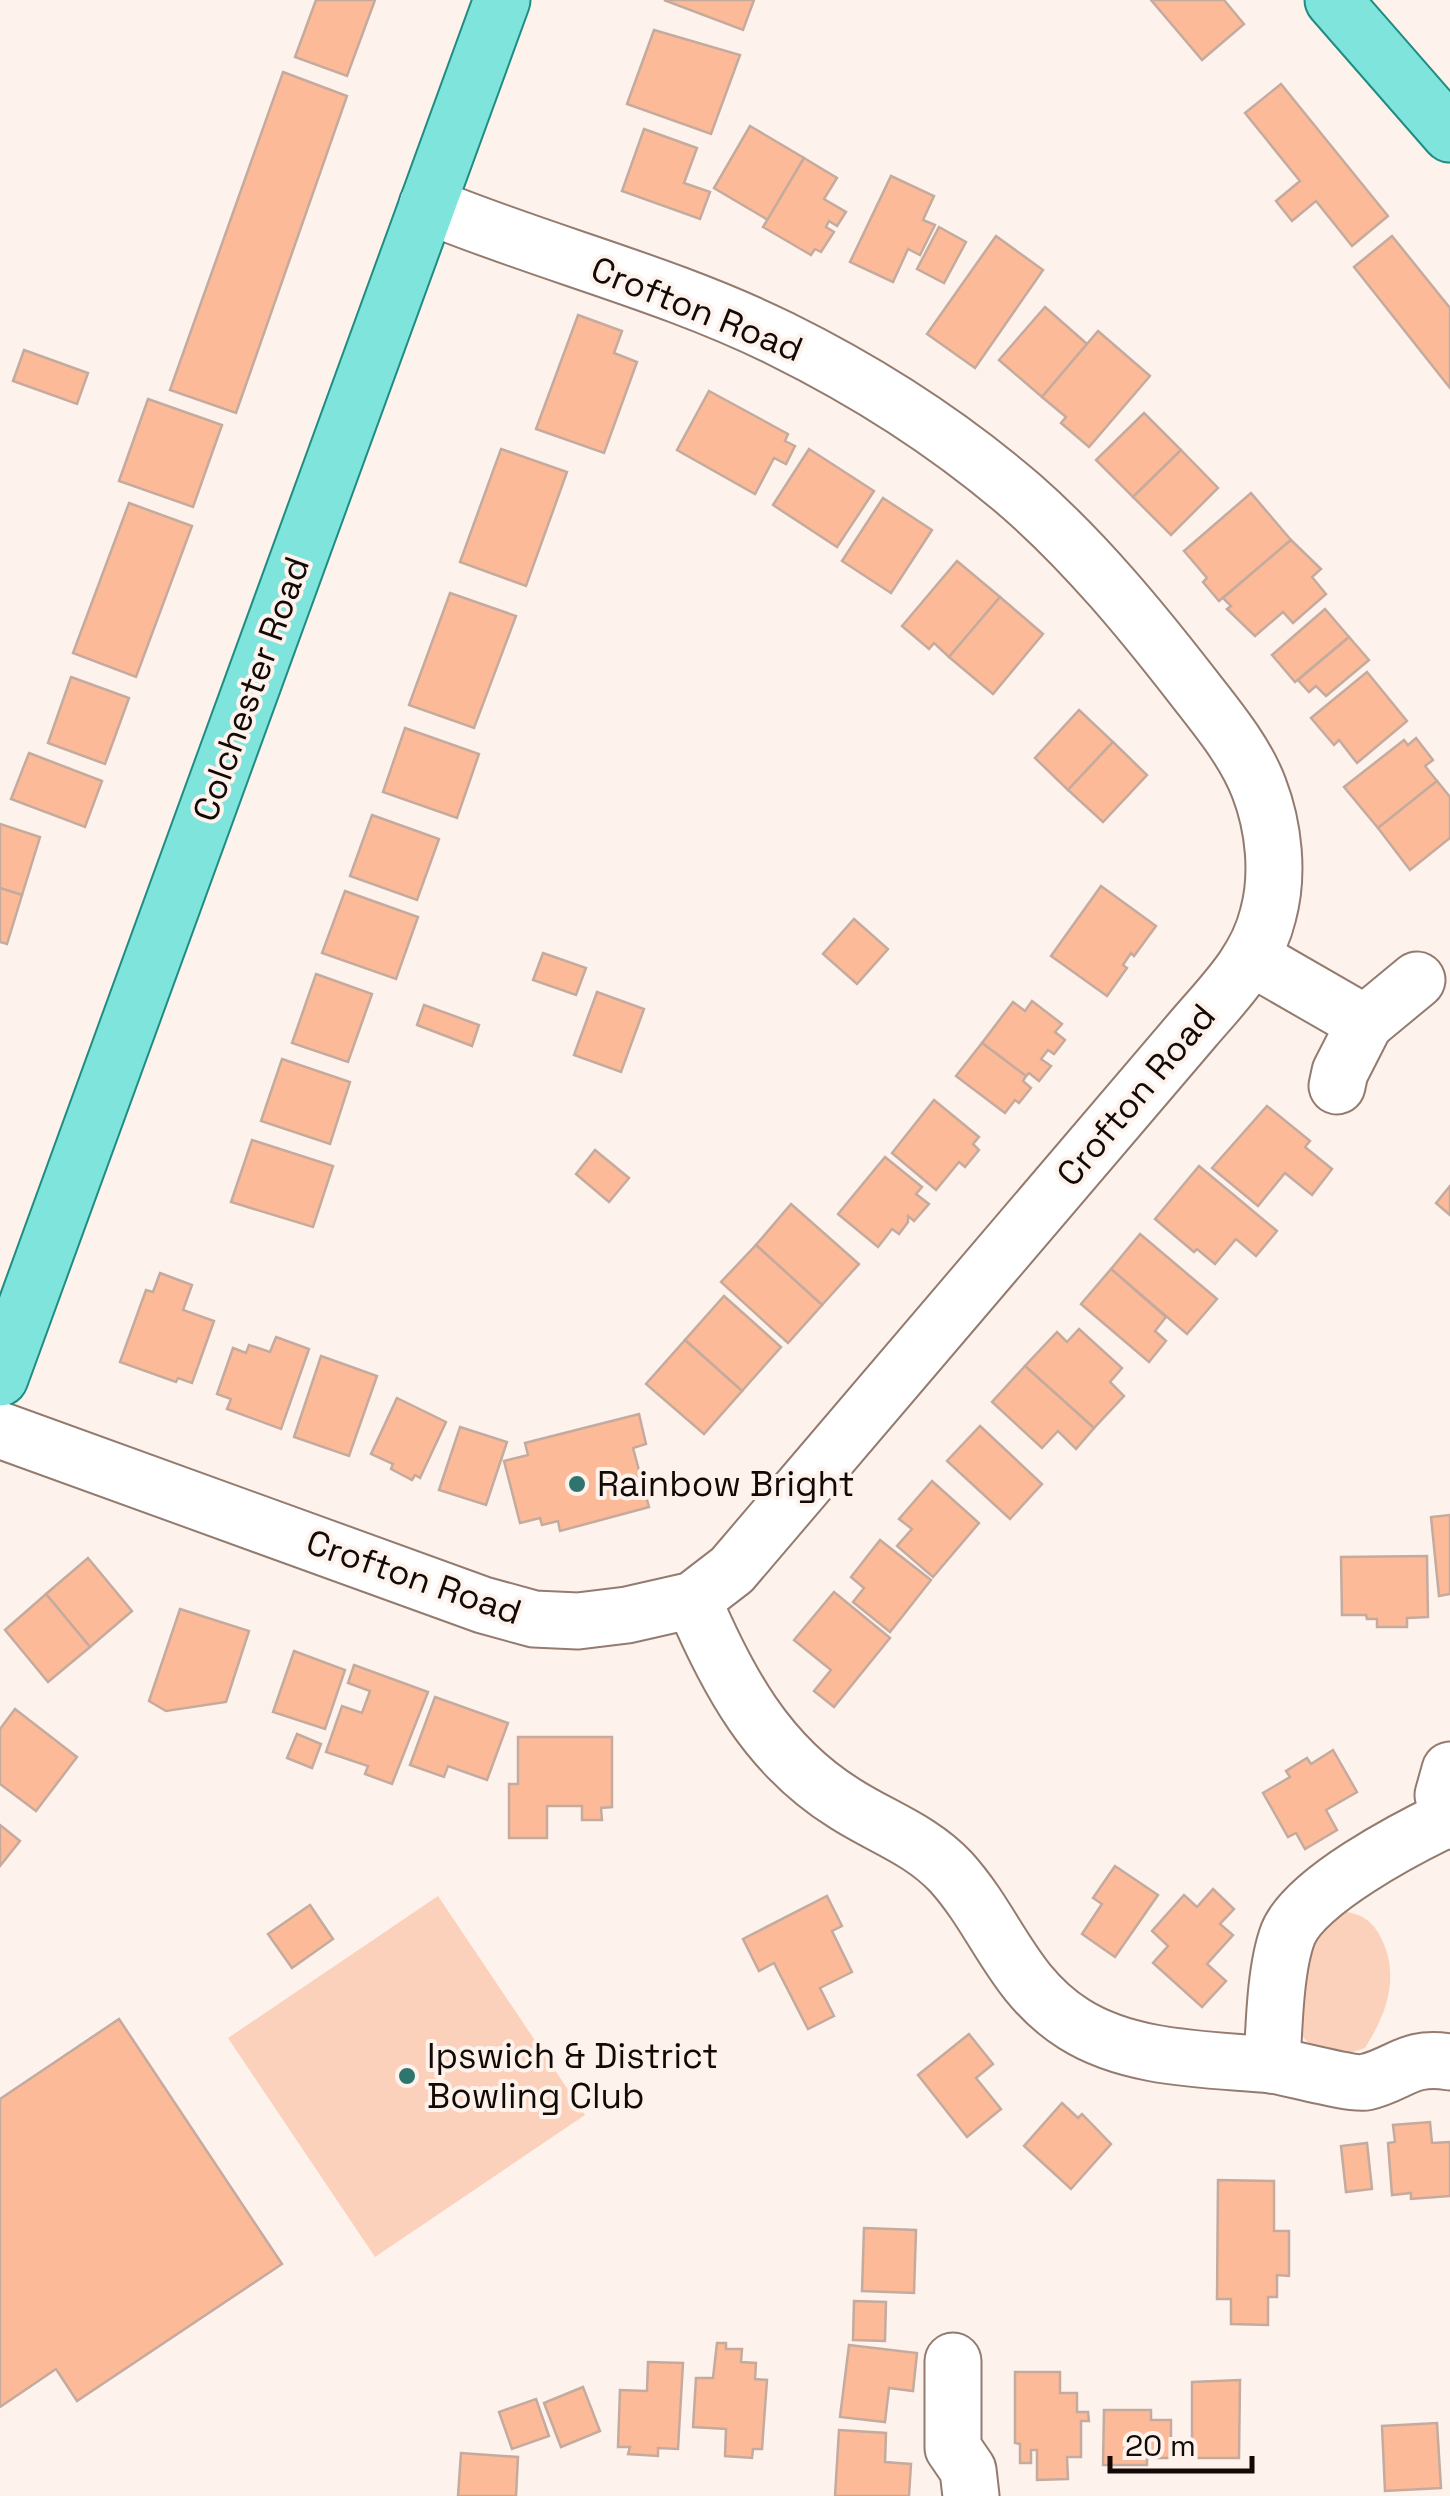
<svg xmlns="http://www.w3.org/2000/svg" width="1450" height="2496" font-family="'Space Grotesk',sans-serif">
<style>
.green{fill:#fcd1bc}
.building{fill:#fcba99;stroke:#c5ab9e;stroke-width:2.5}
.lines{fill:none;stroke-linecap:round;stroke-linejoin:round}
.minor-casing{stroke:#947b6f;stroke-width:59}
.major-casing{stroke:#218c82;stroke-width:59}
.minor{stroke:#fff;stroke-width:55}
.major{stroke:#7fe4dc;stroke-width:55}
.poi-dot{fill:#2e756e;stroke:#fef2ed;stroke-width:4}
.labels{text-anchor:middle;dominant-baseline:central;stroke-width:8;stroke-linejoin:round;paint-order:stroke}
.street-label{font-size:35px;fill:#130a06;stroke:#fef2ed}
.poi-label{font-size:35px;fill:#130a06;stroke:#fef2ed;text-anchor:start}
</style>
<rect width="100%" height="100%" fill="#fef2ed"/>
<g class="green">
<path d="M438 1896 585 2115 375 2257 228 2038Z"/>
<path d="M1340 1911C1358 1913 1370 1918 1379 1934 1401 1973 1388 2012 1365 2048 1338 2059 1313 2055 1298 2030L1310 1949Z"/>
</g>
<g class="building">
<path d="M316 0H375L347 76 295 57Z"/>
<path d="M664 0H754L743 30Z"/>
<path d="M1151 0H1224L1244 24 1202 60Z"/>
<path d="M654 30 740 55 711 134 627 104Z"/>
<path d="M283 72 347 96 236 413 170 390Z"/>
<path d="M1281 84 1388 216 1352 246 1316 201 1292 221 1276 201 1300 181 1245 113Z"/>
<path d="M750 126 804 158 768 220 714 188Z"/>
<path d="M644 129 697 148 684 183 710 192 700 219 622 191Z"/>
<path d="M804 158 837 178 824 199 846 212 837 226 829 221 826 227 834 232 821 252 815 249 811 255 763 227Z"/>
<path d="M891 176 934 196 923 220 935 225 920 255 908 249 893 282 850 262Z"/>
<path d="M939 227 966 242 944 283 917 269Z"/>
<path d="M996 236 1043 270 975 368 927 334Z"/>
<path d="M1392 236 1450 308V388L1354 267Z"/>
<path d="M1045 307 1087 344 1042 397 999 360Z"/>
<path d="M578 315 622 331 614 353 637 362 604 453 536 429Z"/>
<path d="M1098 331 1150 376 1089 447 1061 423 1066 417 1042 397Z"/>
<path d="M24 350 88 373 77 404 13 381Z"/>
<path d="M709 391 788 434 785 441 795 446 786 464 774 458 755 494 677 450Z"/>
<path d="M148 399 222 425 193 507 119 481Z"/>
<path d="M1144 413 1181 450 1133 497 1096 460Z"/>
<path d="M501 449 567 472 526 586 460 562Z"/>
<path d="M809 449 874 491 837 547 773 505Z"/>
<path d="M1181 450 1218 488 1171 535 1133 497Z"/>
<path d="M1251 493 1291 540 1219 601 1203 582 1207 578 1184 551Z"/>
<path d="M883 498 932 530 891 593 842 561Z"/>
<path d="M129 503 192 526 136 677 73 653Z"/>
<path d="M1291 540 1321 569 1312 577 1326 594 1293 623 1283 612 1255 636 1227 609 1231 606 1223 598Z"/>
<path d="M957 561 1000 597 949 657 934 643 929 649 902 626Z"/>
<path d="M450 593 516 616 474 728 409 705Z"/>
<path d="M1000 597 1043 634 993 694 949 657Z"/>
<path d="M1325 609 1349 637 1295 682 1272 655Z"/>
<path d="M1349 637 1369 660 1326 696 1316 686 1309 692 1298 680Z"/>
<path d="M1367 672 1407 721 1357 763 1339 740 1334 745 1311 718Z"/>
<path d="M71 677 129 698 105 764 48 743Z"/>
<path d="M1079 710 1113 742 1068 790 1035 758Z"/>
<path d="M405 728 479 754 457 818 383 792Z"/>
<path d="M1416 738 1433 760 1425 766 1437 781 1378 828 1344 787 1404 740 1408 745Z"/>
<path d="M1113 742 1147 775 1103 822 1068 790Z"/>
<path d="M29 753 102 781 85 827 11 799Z"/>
<path d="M1437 781 1450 797V838L1410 870 1378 828Z"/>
<path d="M372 815 439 839 417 900 350 876Z"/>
<path d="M0 824 40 837 22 895 0 888Z"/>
<path d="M1101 886 1156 926 1134 956 1131 953 1123 965 1127 968 1107 996 1051 956Z"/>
<path d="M0 888 22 895 7 944 0 942Z"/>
<path d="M345 891 418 917 396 979 322 953Z"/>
<path d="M854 919 888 949 857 984 823 954Z"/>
<path d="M543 953 586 968 576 995 533 980Z"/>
<path d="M316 974 372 994 348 1062 292 1043Z"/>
<path d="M597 992 644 1009 621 1072 574 1055Z"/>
<path d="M1032 1001 1062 1024 1055 1032 1065 1040 1054 1054 1048 1050 1041 1059 1051 1066 1039 1081 1029 1073 1026 1076 982 1043 1013 1002 1025 1011Z"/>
<path d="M424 1005 479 1025 472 1046 417 1025Z"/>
<path d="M982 1043 1026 1076 1023 1081 1031 1088 1019 1103 1015 1100 1005 1113 956 1076Z"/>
<path d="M282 1059 350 1082 330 1144 261 1121Z"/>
<path d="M934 1100 979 1137 973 1144 979 1150 965 1167 959 1162 936 1190 892 1153Z"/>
<path d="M1267 1106 1310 1141 1305 1147 1332 1169 1312 1195 1285 1173 1258 1206 1212 1168Z"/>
<path d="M252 1140 333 1166 313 1227 231 1202Z"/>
<path d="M595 1150 629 1178 609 1202 576 1174Z"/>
<path d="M885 1157 922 1187 916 1194 929 1204 914 1221 908 1216V1222L899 1234 892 1229 878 1247 838 1214Z"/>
<path d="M1199 1166 1277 1231 1256 1256 1236 1239 1215 1264 1197 1249 1194 1252 1155 1219Z"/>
<path d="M1450 1186V1215L1436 1203Z"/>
<path d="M791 1204 859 1264 822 1305 756 1245Z"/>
<path d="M1140 1234 1217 1299 1187 1334 1111 1269Z"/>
<path d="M756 1245 822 1305 788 1343 721 1282Z"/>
<path d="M1111 1269 1166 1317 1155 1331 1166 1341 1149 1362 1081 1304Z"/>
<path d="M160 1273 192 1285 183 1310 214 1321 192 1383 178 1378 176 1382 120 1362 146 1290 153 1292Z"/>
<path d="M724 1296 781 1347 742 1391 685 1340Z"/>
<path d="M1079 1329 1122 1368 1110 1382 1124 1396 1094 1428 1025 1366 1057 1332 1067 1342Z"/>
<path d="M276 1337 309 1349 281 1429 227 1409 231 1399 217 1394 233 1348 246 1353 249 1345 270 1352Z"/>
<path d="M685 1340 742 1391 704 1434 646 1384Z"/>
<path d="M321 1356 377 1376 349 1456 294 1437Z"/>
<path d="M1025 1366 1094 1428 1076 1449 1058 1431 1042 1448 992 1402Z"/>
<path d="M397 1398 446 1422 420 1478 415 1475 412 1480 391 1469 393 1464 371 1454Z"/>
<path d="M639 1414 646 1444 633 1448 649 1507 560 1531 558 1521 542 1525 540 1518 520 1523 504 1461 528 1455 525 1443Z"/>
<path d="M980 1426 1042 1484 1010 1519 947 1461Z"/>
<path d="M460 1427 507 1442 486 1505 439 1490Z"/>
<path d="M932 1481 979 1523 933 1577 897 1546 912 1529 899 1519Z"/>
<path d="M1450 1515V1594L1439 1596 1431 1517Z"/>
<path d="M880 1540 931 1580 890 1632 853 1602 864 1588 851 1577Z"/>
<path d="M1427 1556 1428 1617 1407 1618V1627H1377V1619H1367L1366 1615H1342L1341 1557Z"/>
<path d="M88 1558 132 1611 90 1647 46 1594Z"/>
<path d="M834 1592 890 1638 834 1707 814 1691 831 1670 794 1640Z"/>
<path d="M46 1594 90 1647 48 1682 5 1630Z"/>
<path d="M180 1609 249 1631 226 1702 166 1711 149 1701Z"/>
<path d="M294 1651 345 1670 325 1729 273 1712Z"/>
<path d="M354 1665 428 1692 392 1784 365 1774 368 1766 326 1752 342 1706 362 1713 370 1691 348 1683Z"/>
<path d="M435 1697 508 1723 487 1780 448 1766 444 1777 410 1765Z"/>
<path d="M15 1709 77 1757 36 1811 0 1784V1729Z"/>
<path d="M297 1734 321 1744 312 1768 287 1758Z"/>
<path d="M518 1737H612V1807L601 1808 602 1820H582V1806H547V1838H509V1784H518Z"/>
<path d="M1333 1750 1357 1792 1326 1810 1337 1830 1305 1849 1296 1833 1288 1837 1263 1793 1290 1777 1286 1771 1307 1758 1311 1764Z"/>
<path d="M0 1825 20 1841 0 1866Z"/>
<path d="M1115 1866 1158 1895 1115 1957 1082 1934 1102 1904 1093 1898Z"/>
<path d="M1213 1889 1234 1909 1220 1924 1233 1935 1207 1964 1226 1981 1202 2007 1153 1963 1168 1946 1152 1931 1184 1895 1197 1907Z"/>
<path d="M827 1896 842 1926 832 1931 852 1972 820 1988 834 2016 808 2029 774 1963 759 1971 743 1939Z"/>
<path d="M310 1905 333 1939 292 1968 268 1934Z"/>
<path d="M119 2019 282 2264 77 2401 56 2369 0 2407V2099Z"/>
<path d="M969 2034 993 2064 976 2078 1001 2109 967 2137 918 2075Z"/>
<path d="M1062 2103 1078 2118 1082 2114 1111 2144 1071 2189 1024 2146Z"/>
<path d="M1430 2122 1432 2143 1450 2142V2196L1411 2199V2193L1392 2195 1388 2143 1395 2142 1393 2125Z"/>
<path d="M1367 2143 1372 2189 1346 2192 1341 2146Z"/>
<path d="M1218 2180 1274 2181V2231H1289V2276L1277 2275V2297H1268V2325L1231 2324V2299H1217Z"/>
<path d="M864 2228 916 2230 914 2293 862 2291Z"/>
<path d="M854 2301 886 2302 885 2341 853 2340Z"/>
<path d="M717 2343H726V2349H742L741 2362 756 2363 755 2379 767 2380 762 2449H753L752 2458 725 2456 726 2429 693 2427 696 2378H713Z"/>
<path d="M849 2345 917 2353 913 2391 889 2388 885 2422 840 2417Z"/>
<path d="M648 2362 683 2363 678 2449 658 2448V2456L628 2454 630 2447H618L620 2390 647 2391Z"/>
<path d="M1015 2372H1060V2393H1077V2412H1088L1089 2421H1081V2457H1067L1068 2479 1037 2480V2450H1031V2463H1020V2444L1015 2443Z"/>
<path d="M1240 2380 1239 2458H1192V2382Z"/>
<path d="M583 2387 600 2431 561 2447 544 2403Z"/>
<path d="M536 2399 549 2436 512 2449 499 2412Z"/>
<path d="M1104 2410H1151V2420H1171V2458H1147V2465H1103Z"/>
<path d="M1437 2423 1441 2488 1385 2491 1382 2426Z"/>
<path d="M839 2430 886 2433 885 2462 911 2464 909 2496H835Z"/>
<path d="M461 2453 518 2457 516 2496H458Z"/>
</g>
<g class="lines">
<defs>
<g id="minor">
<path d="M1252 958 1365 1023 1417 980"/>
<path d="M1337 1086 1340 1072 1365 1023"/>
<path d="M0 1430 483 1605 534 1619 578 1621 627 1615 693 1600 732 1570 1194 1028C1224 993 1257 961 1268 915 1279 875 1274 827 1259 788 1245 751 1217 718 1193 687 1141 620 1085 552 1021 496 949 434 866 381 781 339 668 283 543 253 427 205"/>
<path d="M693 1600C727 1680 767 1755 844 1803 881 1827 920 1839 951 1872 997 1923 1012 1985 1074 2024 1131 2060 1207 2059 1272 2065 1274 2028 1275 1968 1288 1934 1305 1891 1407 1838 1449 1818"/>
<path d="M1450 1770 1443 1795 1450 1821"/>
<path d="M1272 2065C1291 2068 1352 2085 1366 2082 1400 2074 1408 2055 1450 2062"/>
<path d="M953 2361V2448L968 2470 971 2496"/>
</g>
<g id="major">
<path d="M1333 0 1450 134"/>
<path d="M0 1378 502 0"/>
</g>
</defs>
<use href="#minor" class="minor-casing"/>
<use href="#major" class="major-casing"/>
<use href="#minor" class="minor"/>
<use href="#major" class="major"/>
</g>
<g class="poi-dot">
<circle cx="577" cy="1484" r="10"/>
<circle cx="407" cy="2076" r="10"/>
</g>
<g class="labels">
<g class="street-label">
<text transform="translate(697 309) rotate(22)">Crofton Road</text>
<text transform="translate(251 689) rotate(-70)">Colchester Road</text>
<text transform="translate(1136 1095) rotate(-50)">Crofton Road</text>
<text transform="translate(414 1577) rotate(19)">Crofton Road</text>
</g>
<g class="poi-label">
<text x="597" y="1484">Rainbow Bright</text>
<text x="427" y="2056">Ipswich &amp; District<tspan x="427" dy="40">Bowling Club</tspan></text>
</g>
</g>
<path d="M1110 2456v15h142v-15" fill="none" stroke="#130a06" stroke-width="5"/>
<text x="1125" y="2456" font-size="30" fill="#130a06" stroke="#fef2ed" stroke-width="8" paint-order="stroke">20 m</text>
</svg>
